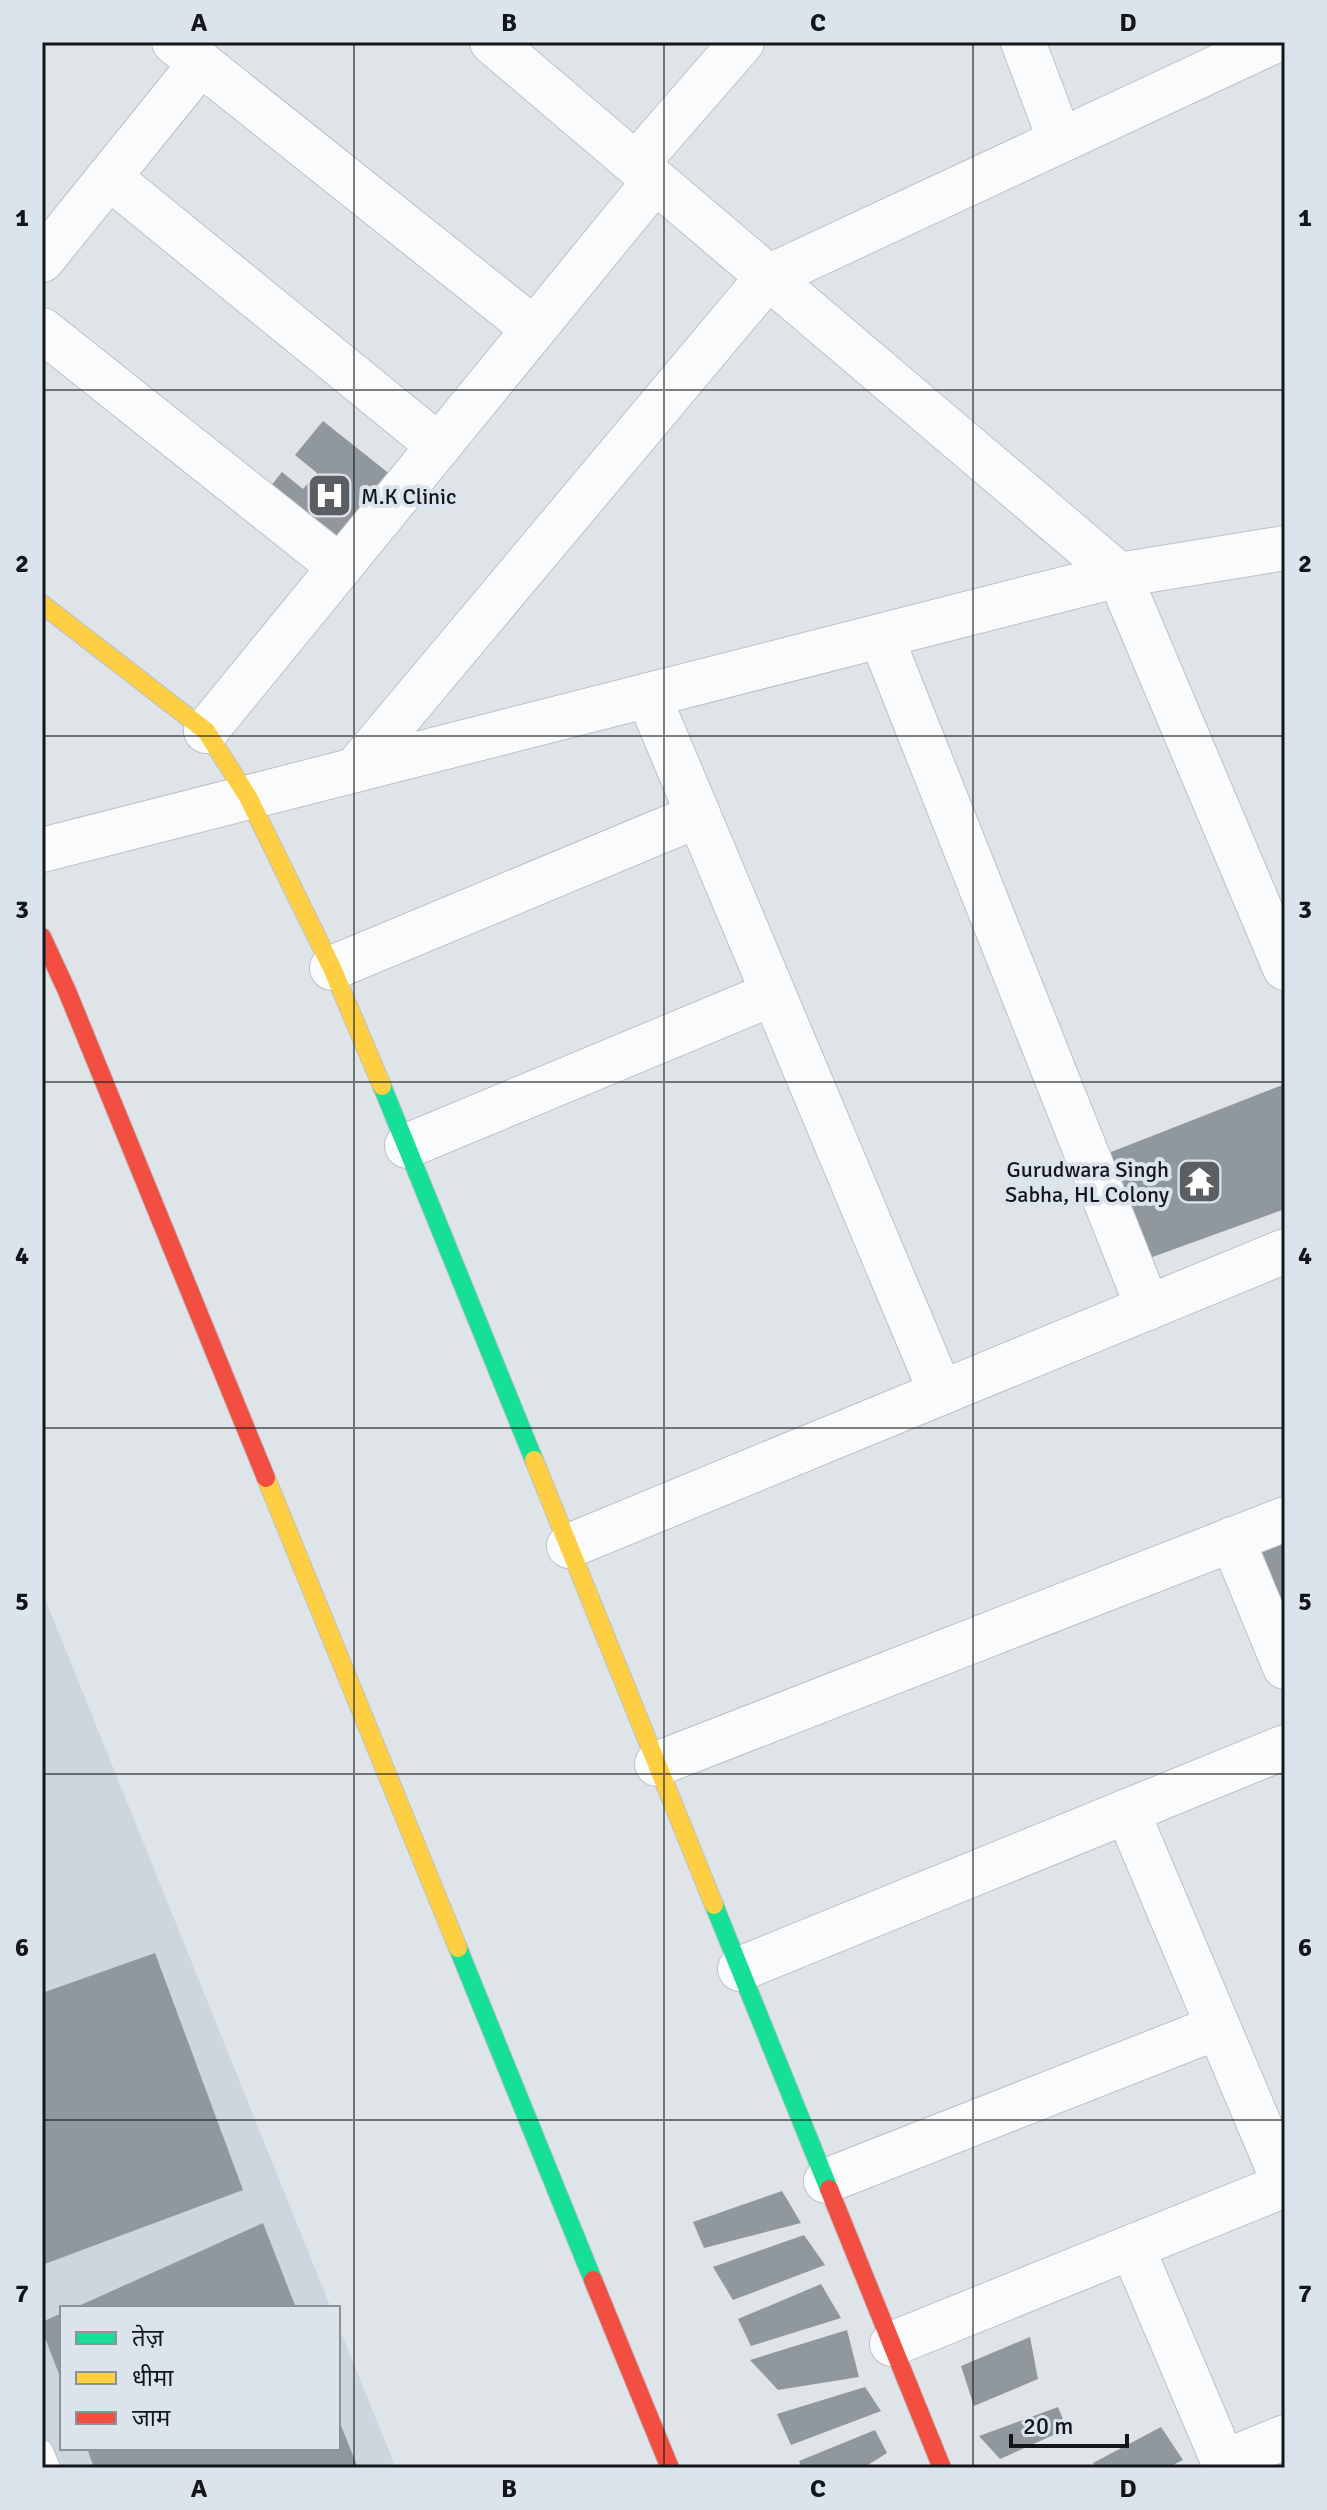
<svg xmlns="http://www.w3.org/2000/svg" width="1327" height="2510" font-family="Signika,'Noto Sans Devanagari',sans-serif">
<style>
.built{fill:#ccd6df}
.building{fill:#90979d}
.lines{fill:none;stroke-linecap:round;stroke-linejoin:round}
.lane-casing{stroke:#bdc1c4;stroke-width:24}
.street-casing{stroke:#bdc1c4;stroke-width:46}
.fast-casing{stroke:#bdc1c4;stroke-width:20}
.slow-casing{stroke:#bdc1c4;stroke-width:20}
.jam-casing{stroke:#bdc1c4;stroke-width:20}
.lane{stroke:#fafbfc;stroke-width:22}
.street{stroke:#fafbfc;stroke-width:44}
.fast{stroke:#16e098;stroke-width:18}
.slow{stroke:#ffcf43;stroke-width:18}
.jam{stroke:#f24e42;stroke-width:18}
.grid{fill:none;stroke:#14171a;stroke-width:2;stroke-opacity:0.55}
.labels{text-anchor:middle;dominant-baseline:central;stroke-width:8;stroke-linejoin:round;paint-order:stroke}
.poi-label{font-size:22px;fill:#14171a;stroke:#dbe4ec;text-anchor:start}
.neatline{fill:none;stroke:#14171a;stroke-width:3}
.grid-label{font-size:26px;text-anchor:middle;font-weight:bold;fill:#14171a}
</style>
<rect width="100%" height="100%" fill="#dfe4e8"/>
<path class="built" d="M42 1591 331 2308H62V2448H338V2325L396 2468H42Z"/>
<g class="building">
<path d="M323 421 391 475 337 541 270 487 282 472 303 489 317 473 295 455Z"/>
<path d="M1285 1084V1209L1144 1260 1106 1154Z"/>
<path d="M1285 1526V1649L1241 1543Z"/>
<path d="M155 1953 243 2190 42 2265V1993Z"/>
<path d="M782 2191 801 2223 704 2248 693 2222Z"/>
<path d="M263 2223 296 2308H74Z"/>
<path d="M804 2235 825 2265 733 2300 713 2267Z"/>
<path d="M821 2284 841 2318 751 2346 738 2319Z"/>
<path d="M62 2313V2382L42 2330V2322Z"/>
<path d="M847 2330 859 2377 778 2390 750 2360Z"/>
<path d="M1030 2337 1038 2379 974 2406 961 2366Z"/>
<path d="M865 2387 881 2411 791 2445 777 2414Z"/>
<path d="M1058 2407 1067 2429 1000 2459 979 2436Z"/>
<path d="M338 2418 358 2468H94L87 2448H338Z"/>
<path d="M1161 2427 1183 2460 1167 2468H1096L1093 2463Z"/>
<path d="M875 2430 887 2453 863 2468H802L799 2461Z"/>
</g>
<g class="lines">
<defs>
<path id="lane" d="M42 2451 49 2468"/>
<g id="street">
<path d="M174 42 534 329"/>
<path d="M492 42 1119 575 1285 968"/>
<path d="M1023 42 1060 140"/>
<path d="M636 164 742 42"/>
<path d="M109 177 439 446"/>
<path d="M42 260 201 63"/>
<path d="M42 330 340 567"/>
<path d="M881 636 1148 1308"/>
<path d="M648 695 941 1393"/>
<path d="M206 731 655 181"/>
<path d="M355 770 768 277 1272 42"/>
<path d="M42 850 1119 575 1285 548"/>
<path d="M332 968 697 816"/>
<path d="M407 1146 772 994"/>
<path d="M1232 1539 1285 1667"/>
<path d="M569 1546 1285 1251"/>
<path d="M657 1764 1285 1519"/>
<path d="M1127 1811 1285 2185"/>
<path d="M740 1969 1285 1747"/>
<path d="M826 2181 1218 2027"/>
<path d="M1132 2247 1226 2468"/>
<path d="M892 2344 1285 2185"/>
<path d="M1224 2462 1285 2437"/>
</g>
<g id="fast">
<path d="M382 1086 534 1460"/>
<path d="M714 1905 829 2189"/>
<path d="M458 1948 593 2280"/>
</g>
<g id="slow">
<path d="M42 604 206 731 248 797 332 968 382 1086"/>
<path d="M534 1460 714 1905"/>
<path d="M266 1478 458 1948"/>
</g>
<g id="jam">
<path d="M42 937 67 991 266 1478"/>
<path d="M829 2189 942 2468"/>
<path d="M593 2280 670 2468"/>
</g>
</defs>
<use href="#lane" class="lane-casing"/>
<use href="#street" class="street-casing"/>
<use href="#fast" class="fast-casing"/>
<use href="#slow" class="slow-casing"/>
<use href="#jam" class="jam-casing"/>
<use href="#lane" class="lane"/>
<use href="#street" class="street"/>
<use href="#fast" class="fast"/>
<use href="#slow" class="slow"/>
<use href="#jam" class="jam"/>
</g>
<path class="grid" d="M354 42V2468M664 42V2468M973 42V2468M42 390H1285M42 736H1285M42 1082H1285M42 1428H1285M42 1774H1285M42 2120H1285"/>
<defs>
<symbol id="hospital-square" viewBox="-11 -11 22 22"><rect x="-9" y="-9" width="18" height="18" rx="4" fill="#5b5f62" stroke="#dbe4ec"/><path d="M-5-5h3v3.5h4V-5h3V5h-3V1.5h-4V5h-3Z" fill="#fff"/></symbol>
<symbol id="temple-square" viewBox="-11 -11 22 22"><rect x="-9" y="-9" width="18" height="18" rx="4" fill="#5b5f62" stroke="#dbe4ec"/><path d="M0-6L5-2H3V0L6.5 2.5H4V6H1.5V3h-3V6H-4V2.5H-6.5L-3 0V-2H-5Z" fill="#fff"/></symbol>
</defs>
<g fill-rule="evenodd">
<use href="#hospital-square" x="304" y="470" width="51" height="51"/>
<use href="#temple-square" x="1174" y="1156" width="51" height="51"/>
</g>
<g class="labels">
<g class="poi-label">
<text x="361" y="496">M.K Clinic</text>
<text x="1169" y="1169" text-anchor="end">Gurudwara Singh<tspan x="1169" dy="25">Sabha, HL Colony</tspan></text>
</g>
</g>
<rect width="1327" height="2510" fill="none" stroke="#dbe4ec" stroke-width="88"/>
<rect x="60" y="2306" width="280" height="144" fill="#dbe4ec" stroke="#8b9298" stroke-width="2"/>
<rect x="76" y="2332" width="40" height="12" fill="#16e098" stroke="#8b9298" stroke-width="2"/>
<text x="132" y="2346" font-size="24" fill="#14171a">तेज़</text>
<rect x="76" y="2372" width="40" height="12" fill="#ffcf43" stroke="#8b9298" stroke-width="2"/>
<text x="132" y="2386" font-size="24" fill="#14171a">धीमा</text>
<rect x="76" y="2412" width="40" height="12" fill="#f24e42" stroke="#8b9298" stroke-width="2"/>
<text x="132" y="2426" font-size="24" fill="#14171a">जाम</text>
<path d="M1011 2434v12h116v-12" fill="none" stroke="#14171a" stroke-width="4"/>
<text x="1023" y="2434" font-size="24" fill="#14171a" stroke="#dbe4ec" stroke-width="6" paint-order="stroke">20 m</text>
<rect x="44" y="44" width="1239" height="2422" class="neatline"/>
<g class="grid-label">
<text x="199" y="31">A</text>
<text x="509" y="31">B</text>
<text x="818" y="31">C</text>
<text x="1128" y="31">D</text>
<text x="22" y="226">1</text>
<text x="1305" y="226">1</text>
<text x="22" y="572">2</text>
<text x="1305" y="572">2</text>
<text x="22" y="918">3</text>
<text x="1305" y="918">3</text>
<text x="22" y="1264">4</text>
<text x="1305" y="1264">4</text>
<text x="22" y="1610">5</text>
<text x="1305" y="1610">5</text>
<text x="22" y="1956">6</text>
<text x="1305" y="1956">6</text>
<text x="22" y="2302">7</text>
<text x="1305" y="2302">7</text>
<text x="199" y="2497">A</text>
<text x="509" y="2497">B</text>
<text x="818" y="2497">C</text>
<text x="1128" y="2497">D</text>
</g>
</svg>
